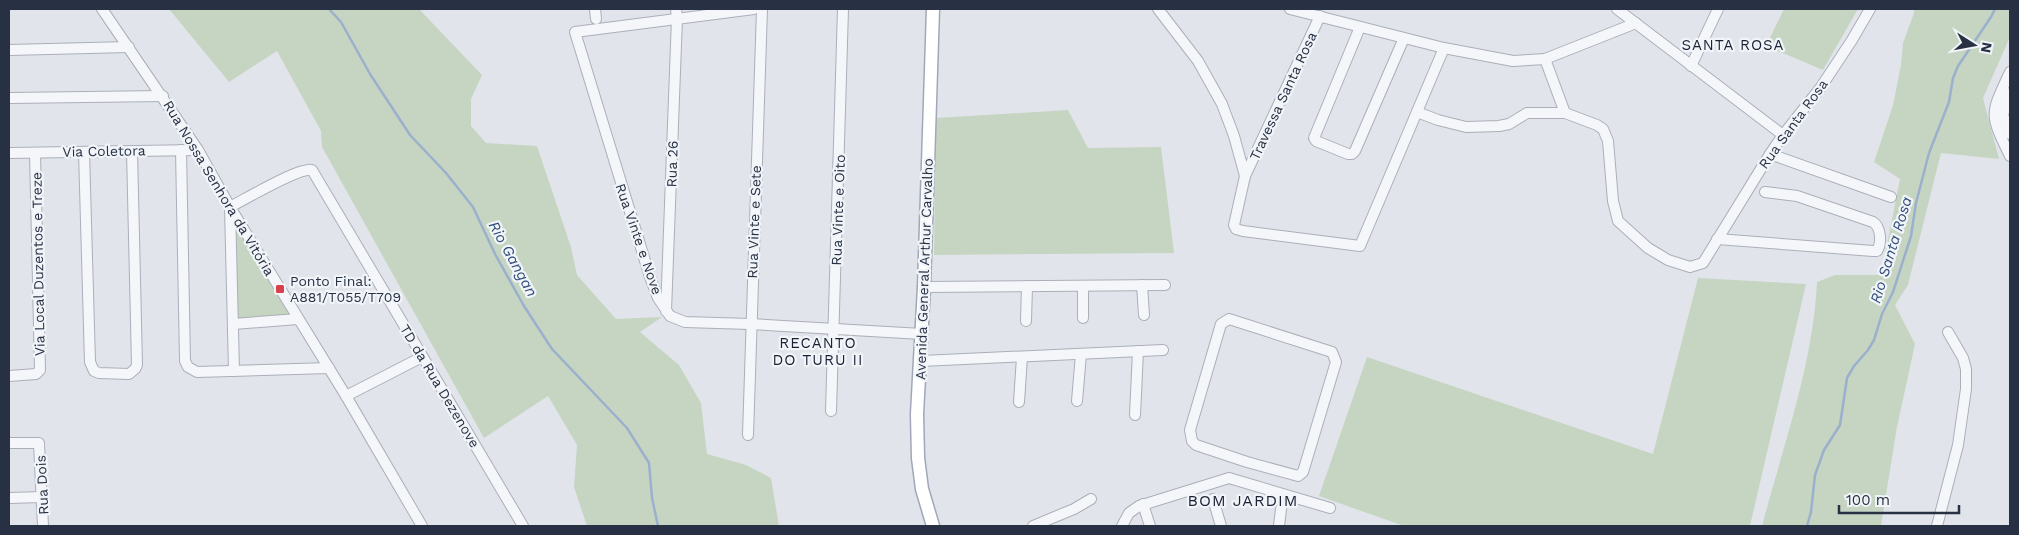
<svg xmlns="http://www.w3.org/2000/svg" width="2019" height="535" font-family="'Work Sans',sans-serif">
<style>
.green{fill:#c6d5c2}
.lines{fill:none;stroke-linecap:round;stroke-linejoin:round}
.stream{stroke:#9ab0cd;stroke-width:2.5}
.minor-casing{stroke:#aaafb9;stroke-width:12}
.major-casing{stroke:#a0a8b7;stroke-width:15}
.minor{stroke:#f5f6f9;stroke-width:10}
.major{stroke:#fff;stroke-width:12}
.poi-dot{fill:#d7404d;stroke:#f1f4f8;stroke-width:2}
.labels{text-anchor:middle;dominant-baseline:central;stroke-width:4.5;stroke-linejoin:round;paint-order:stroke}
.street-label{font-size:14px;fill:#283144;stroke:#f1f4f8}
.poi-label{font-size:14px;fill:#283144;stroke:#f1f4f8;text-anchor:start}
.neighbourhood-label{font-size:15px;letter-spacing:1px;fill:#1b2235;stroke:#f1f4f8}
.water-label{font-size:15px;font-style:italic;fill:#304d7b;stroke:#f1f4f8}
.quarter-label{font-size:16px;letter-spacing:1px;fill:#1b2235;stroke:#f1f4f8}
</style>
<rect width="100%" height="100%" fill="#e1e5eb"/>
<g class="green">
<path d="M169 9H419L482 75 471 99V126L486 143 537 146 571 247 577 275 616 319 662 317 640 332 679 365 701 403 707 454 746 465 771 478 779 526H587L574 487 577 445 548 396 484 438 322 147 321 131 277 51 229 82Z"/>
<path d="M1784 9H1858L1823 70 1766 46Z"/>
<path d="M1914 9H2010V37L1983 98 1999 159 1941 153 1908 285 1895 305 1915 344 1897 427 1881 526H1762C1783 446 1813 365 1817 282L1835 275H1881L1900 179 1874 162 1893 105 1901 65 1903 43 1914 13Z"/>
<path d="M1068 110 1088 148 1161 147 1174 253 934 255 936 118Z"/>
<path d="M234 222 291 317 236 321Z"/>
<path d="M1698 278 1806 284 1750 526H1404L1319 496 1367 357 1653 454Z"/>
</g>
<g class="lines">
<g class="stream">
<path d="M329 9 341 22 370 74 410 135 446 173 473 207 495 254 524 306 552 349 627 428 649 463 652 498 658 526"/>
<path d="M1807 526 1811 512 1815 475 1824 450 1840 425 1847 378 1854 366 1868 350 1874 340 1882 314 1893 292 1911 236 1916 203 1929 153 1949 102 1953 78 1958 66 1991 17 1995 9"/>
</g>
<defs>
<g id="minor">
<path d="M102 9 198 150 230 207 346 396 422 526"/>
<path d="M595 9 596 19"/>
<path d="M754 9 575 32 650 277 658 298 670 316 685 322 750 324 922 334"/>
<path d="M1158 9 1198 61 1222 104 1234 136 1245 176 1234 225 1236 229 1243 231 1360 246 1444 48"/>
<path d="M1290 9 1444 48 1513 61 1545 59 1636 23"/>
<path d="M1617 9 1783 135"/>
<path d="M1360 27 1314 138 1316 141 1348 154H1352L1355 151 1404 38"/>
<path d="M9 50 129 47"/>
<path d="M1545 59 1565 113"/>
<path d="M1691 66 1718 9"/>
<path d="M2010 72C1990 115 1989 113 2010 156"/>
<path d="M2010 93 2003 115 2010 134"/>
<path d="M9 98 163 96"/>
<path d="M1417 112 1438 120 1466 127 1499 126 1509 124 1527 113H1565L1597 125 1603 129 1608 141 1613 201 1618 221 1648 248 1668 260 1690 267 1703 263 1770 154 1783 135 1821 87 1852 40 1870 9"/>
<path d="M181 150 185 361 188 367 197 372 329 368"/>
<path d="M84 152 90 362 94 371 99 373 129 374 135 369 137 365 132 151"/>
<path d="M9 153 198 150"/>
<path d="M1770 154 1891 197"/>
<path d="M1245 176 1320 16"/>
<path d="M1717 239 1873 251H1877C1882 243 1881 227 1873 222L1797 196 1765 192"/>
<path d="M1142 285 1144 315"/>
<path d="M924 287 1165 285"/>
<path d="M666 311 677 18 676 9"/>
<path d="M1083 318V286"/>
<path d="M1229 319 1332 352 1336 362 1303 472 1298 476 1247 462 1196 445 1192 441 1190 430 1221 324Z"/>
<path d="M1026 321 1027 286"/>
<path d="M233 324 298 319"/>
<path d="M921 361 1163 350"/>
<path d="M234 371 230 207C244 200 299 167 312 170L523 526"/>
<path d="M9 376 36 374 40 370 35 153"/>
<path d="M346 396 422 357"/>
<path d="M1077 401 1081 354"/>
<path d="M1019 402 1022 357"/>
<path d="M831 411 843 9"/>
<path d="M1135 415 1138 351"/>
<path d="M748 435 762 9"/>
<path d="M9 443H39L43 526"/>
<path d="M9 498 42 497"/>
<path d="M1213 499 1221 526"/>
<path d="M1143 504 1150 526"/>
<path d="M1033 526 1074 509 1091 499"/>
<path d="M1122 526 1129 513 1139 506 1229 478 1330 508"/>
<path d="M1279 526 1281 509"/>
<path d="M1937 526 1958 445 1966 389V369L1963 358 1948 332"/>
</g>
<path id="major" d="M933 9 924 287 917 414 918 458 922 489 933 526"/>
</defs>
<use href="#minor" class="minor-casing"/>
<use href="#major" class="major-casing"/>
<use href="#minor" class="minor"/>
<use href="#major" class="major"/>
</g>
<rect class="poi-dot" x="275" y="284" width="10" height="10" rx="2.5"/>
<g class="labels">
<g class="street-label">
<text transform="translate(1283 96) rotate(-65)">Travessa Santa Rosa</text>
<text transform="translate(1793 124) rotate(-54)">Rua Santa Rosa</text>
<text transform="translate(104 151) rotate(-1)">Via Coletora</text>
<text transform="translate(672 164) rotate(-88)">Rua 26</text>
<text transform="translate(219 188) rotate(59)">Rua Nossa Senhora da Vitória</text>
<text transform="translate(838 210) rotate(-88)">Rua Vinte e Oito</text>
<text transform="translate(754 222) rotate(-88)">Rua Vinte e Sete</text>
<text transform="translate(639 239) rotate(71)">Rua Vinte e Nove</text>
<text transform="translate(38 264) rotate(-91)">Via Local Duzentos e Treze</text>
<text transform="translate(924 269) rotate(-88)">Avenida General Arthur Carvalho</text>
<text transform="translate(440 386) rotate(59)">TD da Rua Dezenove</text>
<text transform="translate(42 485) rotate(-93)">Rua Dois</text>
</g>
<g class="poi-label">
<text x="290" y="281">Ponto Final:<tspan x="290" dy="16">A881/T055/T709</tspan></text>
</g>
<g class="neighbourhood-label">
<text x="1733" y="45">SANTA ROSA</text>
<text x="818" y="343">RECANTO<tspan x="818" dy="17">DO TURU II</tspan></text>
</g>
<g class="water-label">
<text transform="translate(1891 250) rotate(-73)">Rio Santa Rosa</text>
<text transform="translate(513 259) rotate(61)">Rio Gangan</text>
</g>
<g class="quarter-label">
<text x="1243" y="500">BOM JARDIM</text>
</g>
</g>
<rect width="2019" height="535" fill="none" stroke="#283144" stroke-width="20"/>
<g transform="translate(1974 45) rotate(101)" stroke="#f1f4f8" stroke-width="4" paint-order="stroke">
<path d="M0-4L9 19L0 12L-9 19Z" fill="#283144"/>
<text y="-8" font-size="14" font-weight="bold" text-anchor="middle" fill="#283144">N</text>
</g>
<path d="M1839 505v8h120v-8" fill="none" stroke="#283144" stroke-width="2.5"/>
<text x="1846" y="505" font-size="15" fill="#283144" stroke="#f1f4f8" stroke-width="4" paint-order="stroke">100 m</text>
</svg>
